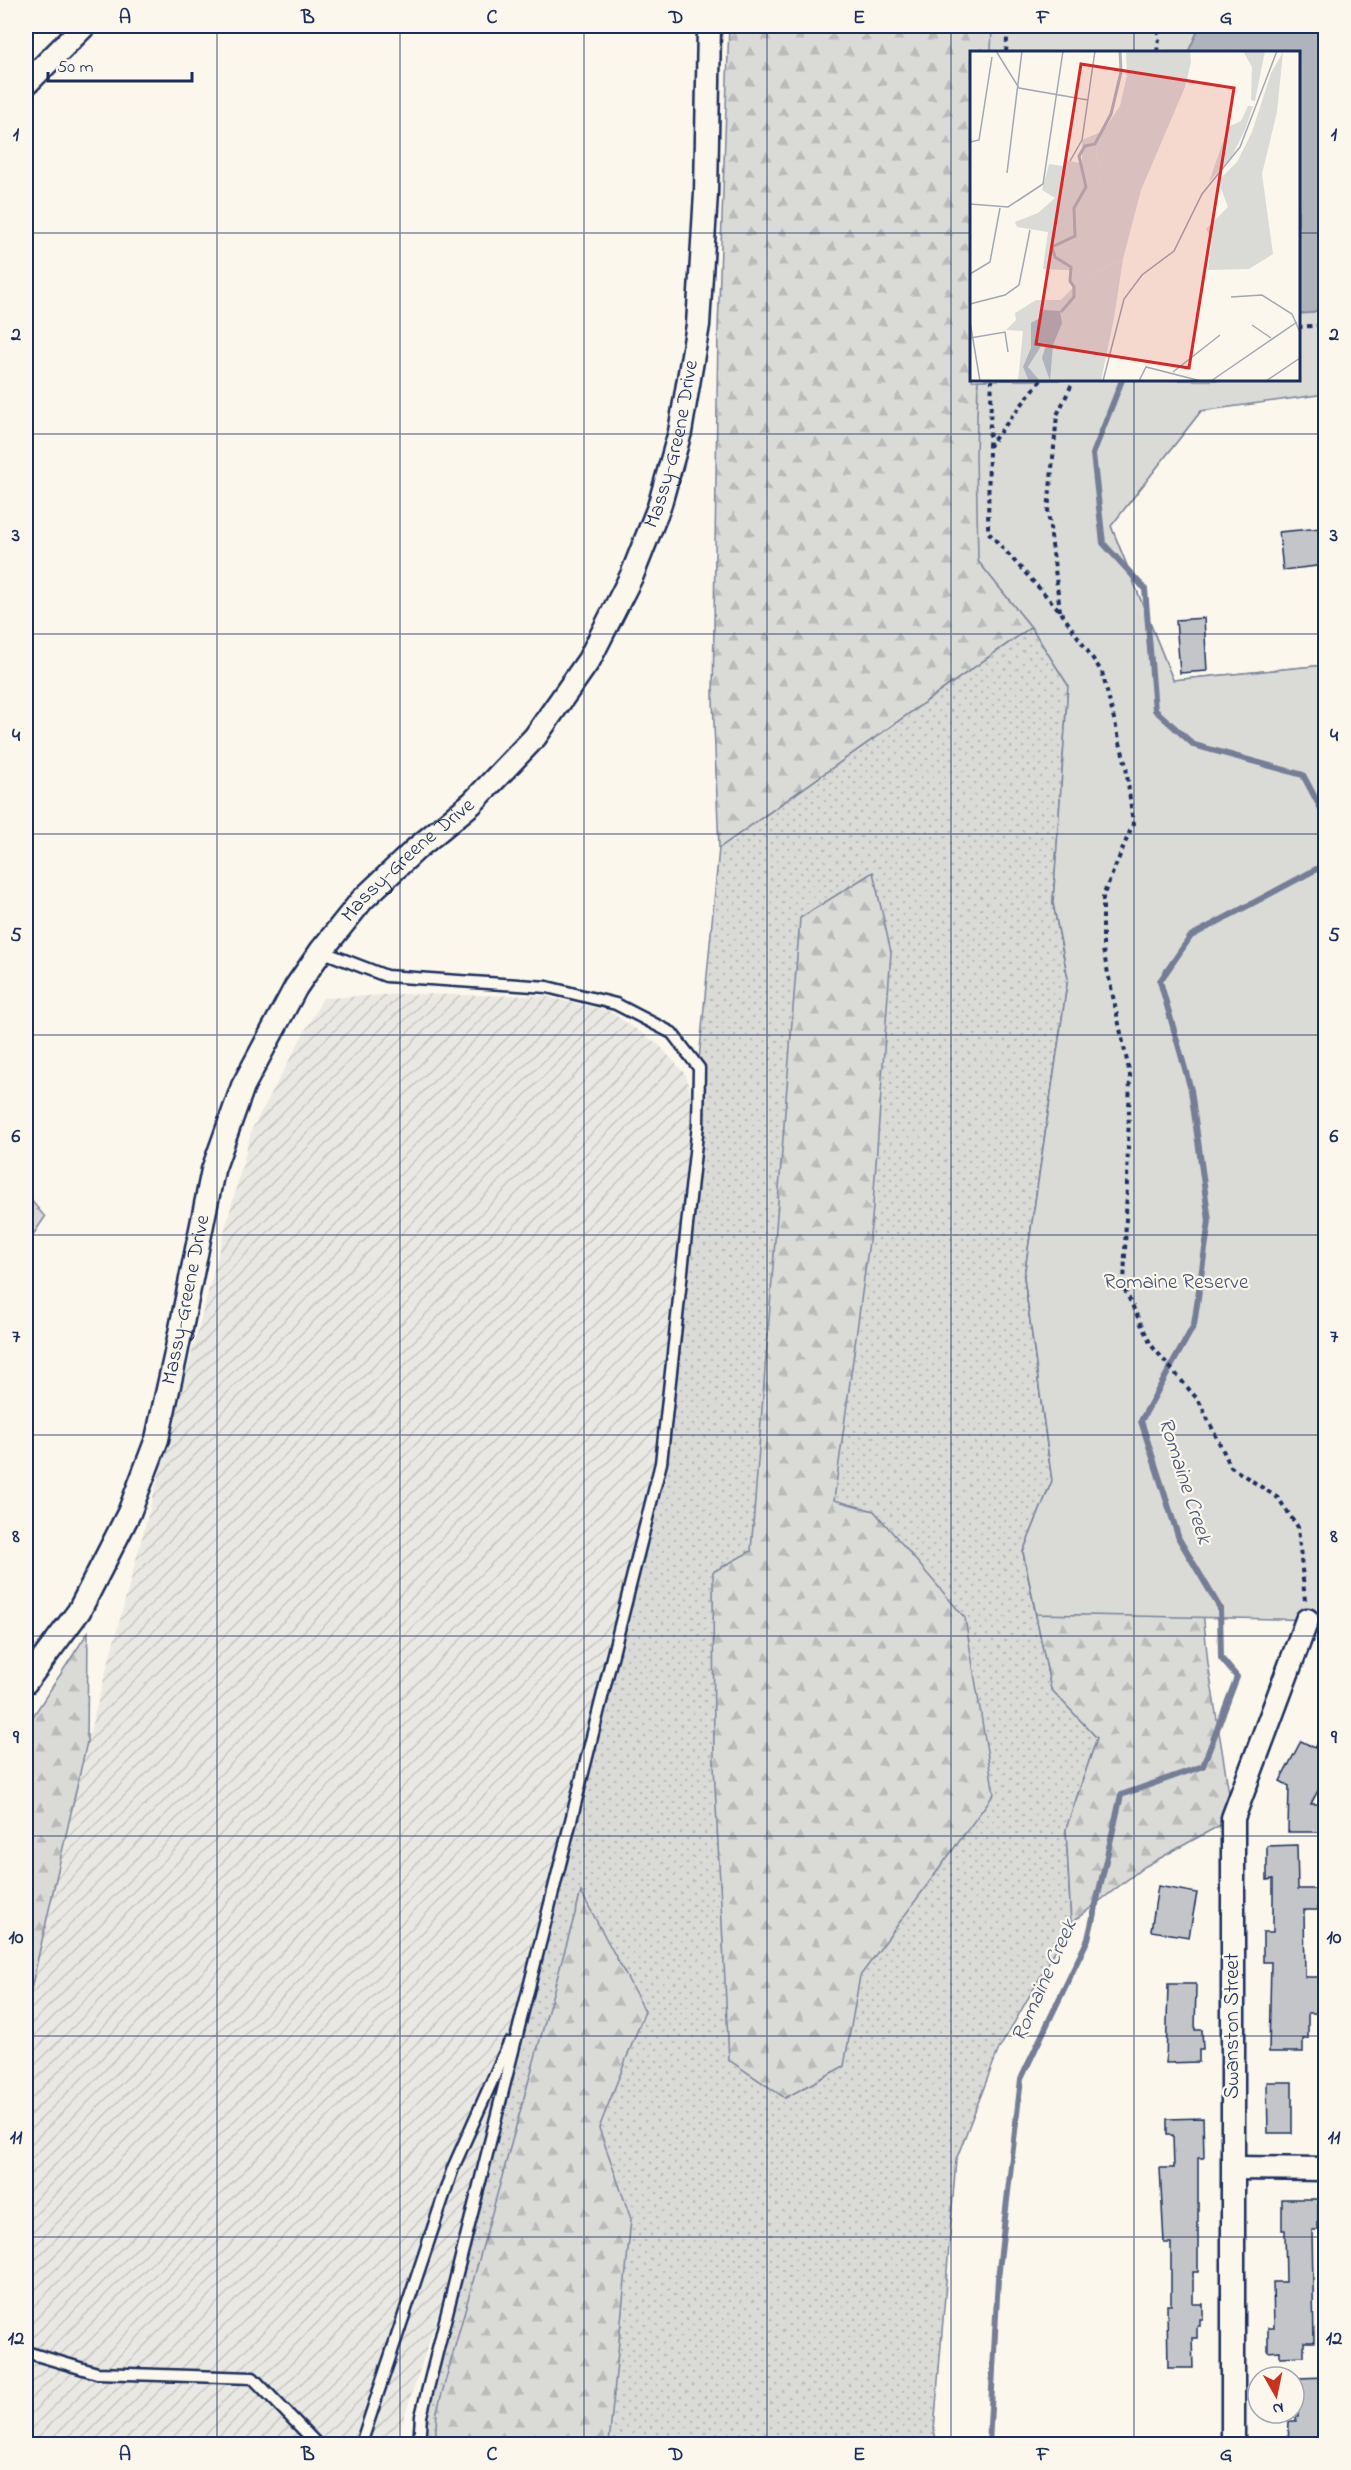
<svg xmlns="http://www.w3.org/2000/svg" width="1351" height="2470" font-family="'Indie Flower',sans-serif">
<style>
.industrial{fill:url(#industrial-furrows)}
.grass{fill:url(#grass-dots);stroke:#7a849a;stroke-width:1.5}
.forest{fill:url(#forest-firs);stroke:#7a849a;stroke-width:1.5}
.green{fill:#dadad7;stroke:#7a849a;stroke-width:1.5}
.water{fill:#afb3bb;stroke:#747e96;stroke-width:1.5}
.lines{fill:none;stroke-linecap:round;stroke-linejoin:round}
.stream{stroke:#747e96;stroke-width:6}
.building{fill:#c3c5c9;stroke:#1b2f5e;stroke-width:1.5}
.service-casing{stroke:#1b2f5e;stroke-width:15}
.minor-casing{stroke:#1b2f5e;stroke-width:27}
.path{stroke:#1b2f5e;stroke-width:4;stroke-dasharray:4.5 4.5;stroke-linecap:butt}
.service{stroke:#fbf7ec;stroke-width:10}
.minor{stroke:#fbf7ec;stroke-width:22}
.grid{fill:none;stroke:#1b2f5e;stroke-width:1.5;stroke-opacity:0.55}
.labels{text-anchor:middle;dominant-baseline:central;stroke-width:4.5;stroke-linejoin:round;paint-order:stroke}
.street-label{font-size:21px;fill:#1b2f5e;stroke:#fbf7ec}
.park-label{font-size:21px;fill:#415176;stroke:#fbf7ec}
.water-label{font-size:22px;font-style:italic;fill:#47577a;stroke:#fbf7ec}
.inset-river{fill:none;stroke:#afb3bb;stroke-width:3}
.inset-road{fill:none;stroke:#a1a7b3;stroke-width:1.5}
.view{fill:#d62828;fill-opacity:0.15;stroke:#d62828;stroke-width:3}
.inset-edge{fill:none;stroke:#1b2f5e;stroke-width:3}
.neatline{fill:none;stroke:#1b2f5e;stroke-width:2}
.grid-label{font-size:20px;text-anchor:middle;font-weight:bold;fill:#1b2f5e}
</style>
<defs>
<pattern id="industrial-furrows" width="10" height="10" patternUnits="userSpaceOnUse" patternTransform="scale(1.5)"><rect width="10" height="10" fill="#eae8e2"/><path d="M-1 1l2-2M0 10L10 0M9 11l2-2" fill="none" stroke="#c8c7c4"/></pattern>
<pattern id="grass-dots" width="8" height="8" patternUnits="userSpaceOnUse" patternTransform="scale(1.5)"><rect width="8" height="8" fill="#dadad7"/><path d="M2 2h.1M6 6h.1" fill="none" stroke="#babbbb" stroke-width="1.8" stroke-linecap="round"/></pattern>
<pattern id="forest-firs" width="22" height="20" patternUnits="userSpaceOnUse" patternTransform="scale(1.5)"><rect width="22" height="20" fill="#dadad7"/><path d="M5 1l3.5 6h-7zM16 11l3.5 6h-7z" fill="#babbbb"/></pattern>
</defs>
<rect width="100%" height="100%" fill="#fbf7ec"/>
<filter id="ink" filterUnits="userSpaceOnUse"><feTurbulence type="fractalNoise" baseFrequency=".0167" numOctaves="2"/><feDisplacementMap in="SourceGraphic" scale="12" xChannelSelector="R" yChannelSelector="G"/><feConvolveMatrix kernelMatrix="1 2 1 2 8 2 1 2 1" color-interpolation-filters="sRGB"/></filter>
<g filter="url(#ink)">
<path class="industrial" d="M404 994 543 996 609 1011 658 1044 686 1075 698 1125 661 1463 521 2014 438 2315 395 2444H26V2011L87 1742 252 1129 323 998Z"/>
<path class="grass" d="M1031 627 1068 685 1053 903 1068 978 1024 1277 1052 1481 1023 1552 1051 1689 1097 1738 1066 1829 1071 1923 998 2051 956 2160 934 2430 937 2444H419L661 1463 719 848Z"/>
<g class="forest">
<path d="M729 26H1158L1157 52H972V380H1194L1201 411 1111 526 1173 680 1325 665 1326 984 1202 1600 1208 1664 1233 1818 1144 1867 1071 1923 1066 1829 1097 1738 1051 1689 1023 1552 1052 1481 1024 1277 1068 978 1053 903 1090 624 979 562 1031 627 719 848 713 699 718 329Z"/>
<path d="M873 872 891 952 872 1219 834 1500 874 1511 965 1618 994 1794 860 1976 844 2066 785 2098 729 2060 714 1766 713 1572 751 1551 800 918Z"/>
<path d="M26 1194 45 1217 26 1245Z"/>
<path d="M88 1632 87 1742 26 2011V1727Z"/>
<path d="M581 1892 645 2011 599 2128 631 2219 609 2444H435L437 2411Z"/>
</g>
<path class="green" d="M992 26H1325V394L1201 411 1111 526 1173 680 1325 665V1620L1036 1614 1023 1552 1052 1481 1024 1277 1068 978 1053 903 1068 685 1031 627 978 561 976 455 978 380H1298V52H991Z"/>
<path class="water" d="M1200 26H1325V307L1311 313 1298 314V52H1188Z"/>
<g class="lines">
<g class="stream">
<path d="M1122 380 1093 454 1103 543 1145 589 1155 710 1194 745 1303 775 1326 818"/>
<path d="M989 2444 998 2278 1021 2079 1088 1939 1121 1795 1203 1766 1237 1677 1221 1658 1220 1608 1179 1539 1141 1421 1194 1325 1209 1221 1191 1090 1160 981 1191 936 1326 864"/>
</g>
</g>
<g class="building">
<path d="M1321 528 1325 565 1283 570 1279 532Z"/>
<path d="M1204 618 1207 671 1180 673 1176 620Z"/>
<path d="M1326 1728V1775L1311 1804H1326V1832H1288L1289 1786 1280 1781 1301 1741 1315 1748Z"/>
<path d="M1297 1845 1298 1889H1318V1910H1304L1305 1977H1322V2013H1308V2039H1303V2052H1269L1271 1962H1263V1932H1273V1879L1267 1880V1846Z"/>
<path d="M1158 1886 1197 1893 1189 1937 1151 1931Z"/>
<path d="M1168 1984H1196L1195 2030H1202L1203 2049H1199V2062L1166 2063Z"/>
<path d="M1267 2082H1292V2133H1268Z"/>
<path d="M1203 2118 1204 2158H1198V2272H1193V2304H1203V2319H1200V2326H1197V2338H1192L1193 2368H1168L1167 2305H1171V2243H1164L1160 2168H1174L1173 2135H1167V2119Z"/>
<path d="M1282 2199H1318V2230H1312L1314 2342H1304V2356L1280 2357V2351L1268 2352V2328H1274L1273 2282H1286L1285 2230H1282Z"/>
<path d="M1326 2377 1325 2445H1288L1289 2421H1296V2417H1298V2378Z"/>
</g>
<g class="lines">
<defs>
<g id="service">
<path d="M321 951 386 976 547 987 616 1004 672 1033 699 1068 698 1125 661 1463 421 2416 419 2444"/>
<path d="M26 2352 97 2373 253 2378 317 2444"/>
<path d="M361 2444 453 2168 509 2043"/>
</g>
<g id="minor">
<path d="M26 84 84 26"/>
<path id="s1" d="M26 1682 79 1611 129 1513 157 1439 175 1358 213 1170 243 1086 296 987 321 951 362 900 416 849 472 803 535 737 589 660 632 575 659 507 680 432 698 325 706 193 709 26"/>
<path d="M1234 2168 1326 2169"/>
<path d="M1233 2444V1818L1307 1620"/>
</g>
</defs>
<use href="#service" class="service-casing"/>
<use href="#minor" class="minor-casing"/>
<g class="path">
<path d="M1006 52 1008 26"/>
<path d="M1157 52 1159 39 1158 26"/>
<path d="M1298 327 1326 325"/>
<path d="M1041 380 989 446 988 532 1060 611 1102 672 1126 766 1133 824 1103 896V950L1130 1075 1124 1288 1151 1345 1199 1401 1231 1467 1278 1498 1298 1527 1305 1601"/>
<path d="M989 446 992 380"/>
<path d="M1060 611 1048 511 1057 415 1074 380"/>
</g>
<use href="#service" class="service"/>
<use href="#minor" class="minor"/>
</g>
</g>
<path class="grid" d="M217 26V2444M400 26V2444M584 26V2444M767 26V2444M951 26V2444M1134 26V52M26 233H972M1298 233H1326M1134 380V2444M26 434H1326M26 634H1326M26 834H1326M26 1035H1326M26 1235H1326M26 1435H1326M26 1636H1326M26 1836H1326M26 2036H1326M26 2237H1326"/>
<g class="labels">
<g class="street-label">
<text stroke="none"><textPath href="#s1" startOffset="1428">Massy-Greene Drive</textPath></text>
<text stroke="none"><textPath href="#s1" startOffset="924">Massy-Greene Drive</textPath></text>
<text stroke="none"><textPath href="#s1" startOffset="420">Massy-Greene Drive</textPath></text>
<text transform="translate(1233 2026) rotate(-90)">Swanston Street</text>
</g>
<g class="park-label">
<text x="1176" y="1283">Romaine Reserve</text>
</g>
<g class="water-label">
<text transform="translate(1184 1481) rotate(72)">Romaine Creek</text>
<text transform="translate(1045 1981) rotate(-66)">Romaine Creek</text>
</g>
</g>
<g transform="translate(970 51)">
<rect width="330" height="330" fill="#fbf7ec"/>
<path d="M156 0H220L221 11 215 36 171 139 153 208 114 228 111 220 116 187 131 123 126 100 133 80 150 55 157 25Z" fill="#dadad7"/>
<path d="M197 0H218L219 13 213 36 188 92 182 77 190 65 188 54 197 17ZM273 0H295L285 50 281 49 282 16ZM313 1 307 61 292 123 303 203 279 218 238 219 242 188 236 178 258 156 248 130 267 111 282 81 301 22ZM278 55H283L275 79 262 105 239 131 258 76 271 70ZM168 65 174 70 167 126 162 128 145 199 136 203 152 132 139 116V96L157 78 161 68ZM133 80 126 100 131 123 127 130 126 154 107 227 118 235 114 228 153 208 144 267 131 330H85L91 249 103 237 99 219 73 218 112 114V89Z" fill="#dadad7"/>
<path d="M94 109 131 116V123L111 220 119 236 101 330H48L53 280 36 279 46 269 45 262 66 249H91L103 237 99 219 73 217 78 181 47 176 45 171 68 162 85 147 72 139 79 113 93 115Z" fill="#dadad7"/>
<path d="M74 259 90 260 92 272 83 294 80 330 72 307 76 294 73 292 58 316 70 330H59L53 316 61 297V272L70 267Z" fill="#afb3bb"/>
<path class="inset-river" d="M91 261 104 246V236L100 230 101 216 85 206 82 196 105 185 104 157 116 136 109 105 115 95 125 93 141 63 151 21 150 0"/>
<path class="inset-road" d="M26 0 49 37 118 49M330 52V71M0 91 9 89 22 6M100 110 112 89 125 0M37 122 52 0M0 153 38 156 73 133 93 0M0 223 20 211 30 157M261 246 292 244 322 263 330 281M0 253 35 244 49 234 60 179M0 271 10 330M282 274 301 287M0 287 35 281 38 301M203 321 250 284M133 330 154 248 172 224 204 200 232 143 270 96 307 0M169 330 176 316 231 330M241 330 327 271M296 330 330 307"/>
<path class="view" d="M111 13 264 37 219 317 66 293Z"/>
<rect width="330" height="330" class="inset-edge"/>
</g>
<rect width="1351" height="2470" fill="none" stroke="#fbf7ec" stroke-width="66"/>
<g transform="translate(1276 2395) rotate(171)"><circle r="28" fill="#fbf7ec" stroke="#a1a7b3" stroke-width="1.5"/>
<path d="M0-4.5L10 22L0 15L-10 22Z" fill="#c8321e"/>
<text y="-9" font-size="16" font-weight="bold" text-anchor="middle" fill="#1b2f5e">N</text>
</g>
<path d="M48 72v9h144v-9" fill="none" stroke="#1b2f5e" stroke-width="3"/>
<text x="57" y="72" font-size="18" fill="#1b2f5e" stroke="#fbf7ec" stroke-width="4.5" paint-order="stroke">50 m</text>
<rect x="33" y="33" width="1285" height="2404" class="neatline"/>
<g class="grid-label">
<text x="125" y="23">A</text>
<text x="308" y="23">B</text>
<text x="492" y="23">C</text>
<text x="676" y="23">D</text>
<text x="859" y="23">E</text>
<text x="1043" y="23">F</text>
<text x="1226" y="23">G</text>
<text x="16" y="140">1</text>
<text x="1334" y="140">1</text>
<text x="16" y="340">2</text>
<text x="1334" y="340">2</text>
<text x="16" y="541">3</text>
<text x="1334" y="541">3</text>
<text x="16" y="741">4</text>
<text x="1334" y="741">4</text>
<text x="16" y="941">5</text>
<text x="1334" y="941">5</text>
<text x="16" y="1142">6</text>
<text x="1334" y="1142">6</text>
<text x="16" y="1342">7</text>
<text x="1334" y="1342">7</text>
<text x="16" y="1542">8</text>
<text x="1334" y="1542">8</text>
<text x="16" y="1743">9</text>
<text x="1334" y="1743">9</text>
<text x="16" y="1943">10</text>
<text x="1334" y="1943">10</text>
<text x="16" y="2143">11</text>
<text x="1334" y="2143">11</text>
<text x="16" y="2344">12</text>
<text x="1334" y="2344">12</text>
<text x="125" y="2460">A</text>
<text x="308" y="2460">B</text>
<text x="492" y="2460">C</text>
<text x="676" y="2460">D</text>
<text x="859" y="2460">E</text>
<text x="1043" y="2460">F</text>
<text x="1226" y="2460">G</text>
</g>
</svg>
